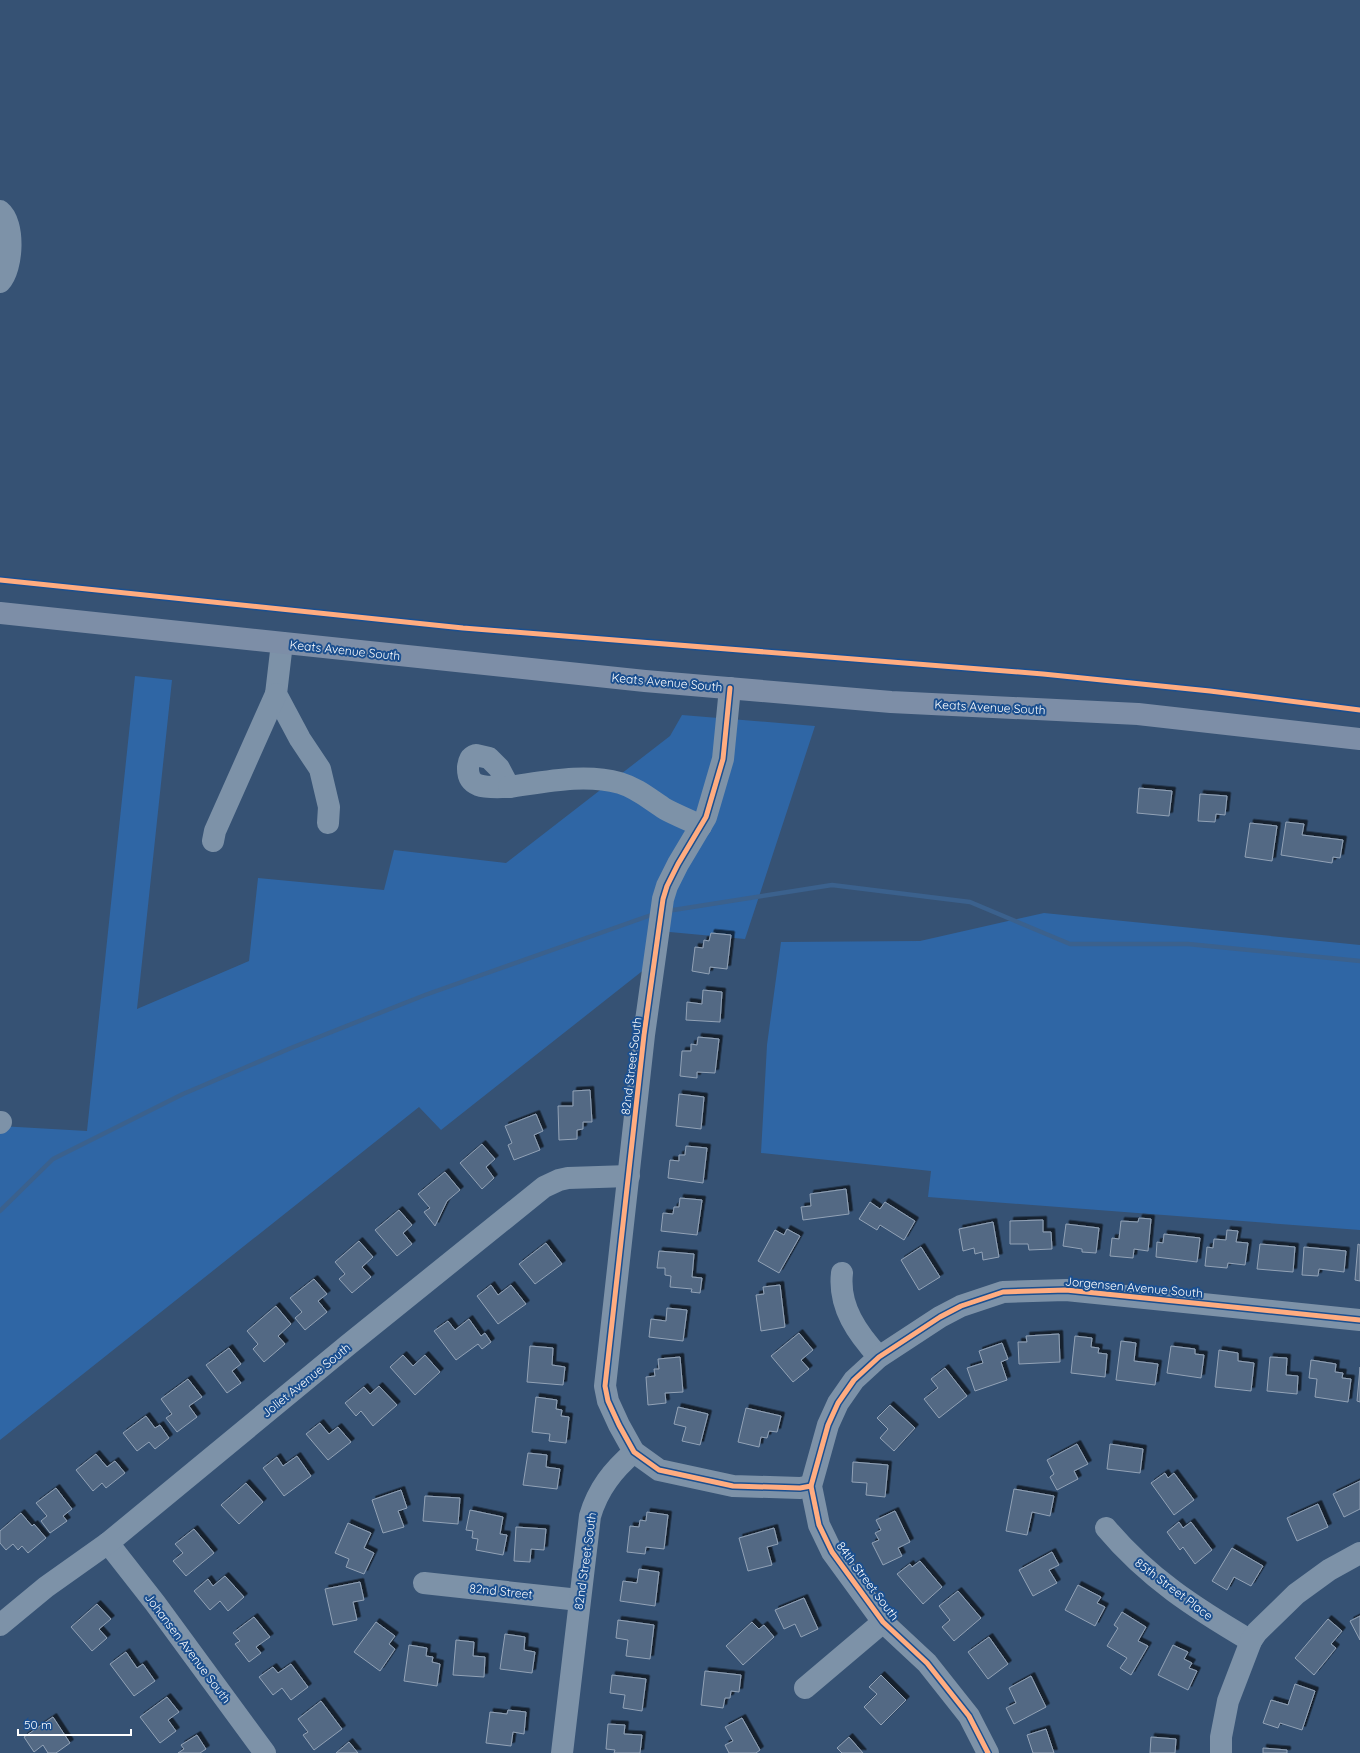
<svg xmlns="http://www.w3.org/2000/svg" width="1360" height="1753" font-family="Quicksand,sans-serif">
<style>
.green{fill:#2f66a5}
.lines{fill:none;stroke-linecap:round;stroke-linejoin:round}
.stream{stroke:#3b618d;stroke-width:4.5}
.building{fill:#526984;stroke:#92a2b6;filter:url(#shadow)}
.minor{stroke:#7d92a8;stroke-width:22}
.major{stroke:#7d8ea7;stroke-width:22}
.cycleway-casing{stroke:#1b4f8f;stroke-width:8}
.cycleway{stroke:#ffac80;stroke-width:5}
.labels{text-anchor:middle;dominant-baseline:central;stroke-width:4;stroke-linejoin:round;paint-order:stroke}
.street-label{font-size:12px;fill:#fff;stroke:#1b4f8f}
</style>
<defs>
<filter id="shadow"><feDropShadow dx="3.5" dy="-3.5" stdDeviation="0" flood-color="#0009"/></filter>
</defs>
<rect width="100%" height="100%" fill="#365274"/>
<g class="green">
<path d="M135 676 172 680 137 1009 249 961 258 878 384 890 394 850 506 863 670 736 682 715 815 726 745 939 659 931 655 961 441 1130 419 1107 0 1440V1126L87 1131Z"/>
<path d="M1044 913 1360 945V1230L928 1197 931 1171 761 1153 767 1045 781 942 920 941Z"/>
</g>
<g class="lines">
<g class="stream">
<path d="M667 911 832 885 970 902 1070 944H1188L1360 961"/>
<path d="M0 1211 53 1159 183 1094 291 1048 425 995 654 914"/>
</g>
</g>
<g class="building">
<path d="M1139 788 1172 791 1169 816 1137 813Z"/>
<path d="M1200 794 1227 796 1225 815 1216 814 1215 822 1198 821Z"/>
<path d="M1286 822 1304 824 1302 835 1343 840 1340 858 1333 857 1332 863 1281 855Z"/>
<path d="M1250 823 1277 826 1272 861 1245 857Z"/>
<path d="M711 933 731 935 727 969 710 967 709 974 692 971 695 947 703 948 704 940 709 941Z"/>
<path d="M703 990 722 992 720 1022 686 1020 687 1002 702 1004Z"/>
<path d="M698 1037 719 1039 715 1073 697 1072V1078L680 1076 682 1051H691V1044L697 1045Z"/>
<path d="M590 1090 592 1122H583V1129L577 1130V1139L559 1140 558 1106H573V1091Z"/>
<path d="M679 1094 704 1097 701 1129 676 1126Z"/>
<path d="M536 1114 543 1131 534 1135 540 1150 514 1160 508 1145 512 1143 505 1126Z"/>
<path d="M482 1144 495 1159 486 1167 494 1178 482 1189 460 1163Z"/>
<path d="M686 1146 707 1148 703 1183 668 1178 670 1160 679 1161V1155H685Z"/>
<path d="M445 1172 460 1190 447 1201 435 1226 424 1212 430 1208 418 1194Z"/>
<path d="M846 1189 849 1214 803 1220 801 1207 811 1206 810 1194Z"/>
<path d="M680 1198 702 1200 697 1235 661 1231 663 1213 673 1214 674 1207H679Z"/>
<path d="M870 1202 880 1209 885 1202 915 1221 904 1240 880 1225 877 1230 859 1219Z"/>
<path d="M399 1210 412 1225 403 1233 412 1244 397 1256 375 1230Z"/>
<path d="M1139 1218 1151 1219 1148 1251 1134 1249 1133 1258 1110 1256 1112 1238 1119 1239 1121 1221 1138 1222Z"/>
<path d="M1043 1220V1232H1051L1052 1249 1029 1250 1028 1244H1010V1221Z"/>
<path d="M993 1222 999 1257 983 1260 982 1252 975 1254 974 1248 963 1251 959 1229Z"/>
<path d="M1066 1224 1099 1228 1096 1253 1082 1252V1249L1063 1246Z"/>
<path d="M787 1229 800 1236 779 1273 758 1261 775 1230 784 1235Z"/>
<path d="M1227 1230 1238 1231 1236 1242 1248 1243 1245 1265 1228 1263 1227 1268 1205 1266 1207 1247 1213 1248 1214 1239 1226 1240Z"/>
<path d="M1164 1234 1200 1238 1197 1262 1156 1257 1157 1242 1163 1243Z"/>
<path d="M359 1241 373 1257 362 1267 371 1277 352 1293 339 1279 345 1274 335 1262Z"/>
<path d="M546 1243 562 1264 535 1284 519 1264Z"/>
<path d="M1260 1244 1295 1247 1293 1272 1257 1269Z"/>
<path d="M1358 1244 1360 1245V1281L1355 1280Z"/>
<path d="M921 1247 940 1277 919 1290 901 1260Z"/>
<path d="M1304 1247 1346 1251 1344 1272 1319 1269 1318 1276 1302 1275Z"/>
<path d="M659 1251 694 1254 692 1277 702 1278 700 1293 691 1292 692 1289 670 1287 671 1276 665 1275V1268H657Z"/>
<path d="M314 1279 327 1294 318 1301 327 1312 305 1330 295 1318 302 1312 290 1298Z"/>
<path d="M491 1285 498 1295 511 1285 526 1304 498 1324 477 1296Z"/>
<path d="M780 1285 785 1327 761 1331 756 1295 764 1294 763 1287Z"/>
<path d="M276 1306 291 1324 278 1336 285 1344 264 1362 253 1349 258 1344 247 1331Z"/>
<path d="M667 1308 687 1310 683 1341 649 1337 651 1319 666 1321Z"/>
<path d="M469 1319 481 1336 485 1333 491 1342 482 1349 478 1344 456 1360 434 1331 448 1321 455 1330Z"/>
<path d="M799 1333 813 1350 801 1360 809 1369 793 1382 771 1356Z"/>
<path d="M1059 1334 1060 1362 1019 1364 1018 1342H1027L1026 1336Z"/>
<path d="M1075 1336 1092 1338 1091 1347 1099 1348 1098 1353 1107 1354 1105 1377 1071 1373Z"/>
<path d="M1121 1341 1136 1343 1134 1361 1158 1364 1155 1385 1116 1380Z"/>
<path d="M1002 1343 1008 1359 1001 1362 1007 1380 975 1391 967 1368 983 1363 979 1351Z"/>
<path d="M530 1346 553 1348 552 1365 565 1367 563 1385 527 1382Z"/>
<path d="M1171 1346 1195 1349V1354L1204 1355 1201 1378 1167 1373Z"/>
<path d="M229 1348 241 1364 232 1371 241 1383 227 1393 206 1365Z"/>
<path d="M1219 1350 1238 1353V1361L1254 1363 1251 1391 1215 1387Z"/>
<path d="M403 1355 413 1366 425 1355 440 1372 415 1395 390 1367Z"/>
<path d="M680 1357 683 1392 665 1393 666 1403 648 1405 646 1377 655 1376 654 1369H659L658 1359Z"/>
<path d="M1270 1357 1287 1358 1286 1375 1298 1376 1297 1394 1267 1391Z"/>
<path d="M1311 1360 1336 1364 1335 1372 1343 1373 1342 1378 1351 1379 1348 1402 1315 1397 1317 1379 1309 1378Z"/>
<path d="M1360 1367V1402L1357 1401Z"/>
<path d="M945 1368 967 1396 939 1418 924 1399 938 1388 931 1379Z"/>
<path d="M188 1379 202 1397 189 1406 197 1417 177 1432 166 1418 172 1414 161 1399Z"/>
<path d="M379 1386 397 1405 373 1426 361 1411 356 1416 345 1403 364 1387 370 1394Z"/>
<path d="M536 1397 557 1400 556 1409 562 1410 561 1416 569 1417 566 1443 549 1441 550 1434 532 1432Z"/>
<path d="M890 1405 915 1428 894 1451 880 1438 888 1429 877 1418Z"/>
<path d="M678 1407 708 1414 700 1445 682 1441 686 1427 674 1424Z"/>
<path d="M746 1408 781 1416 777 1432 769 1431 767 1438 761 1437 759 1447 738 1442Z"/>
<path d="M146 1416 155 1428 160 1425 169 1438 155 1449 149 1442 137 1451 123 1433Z"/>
<path d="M320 1423 329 1434 338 1427 351 1442 328 1460 306 1434Z"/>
<path d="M1077 1444 1088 1464 1074 1471 1078 1479 1057 1490 1050 1477 1054 1474 1047 1460Z"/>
<path d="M1110 1444 1143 1449 1140 1473 1107 1469Z"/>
<path d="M528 1453 547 1455 546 1467 560 1469 557 1489 523 1485Z"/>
<path d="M96 1454 107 1467 115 1461 125 1473 106 1488 102 1483 93 1491 76 1470Z"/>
<path d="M297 1456 311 1476 284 1496 263 1468 277 1457 283 1466Z"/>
<path d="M853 1462 888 1465 885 1497 866 1495 867 1483 852 1482Z"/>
<path d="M1165 1473 1168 1478 1174 1473 1194 1500 1174 1515 1151 1483Z"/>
<path d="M1360 1481V1509L1344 1517 1333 1494Z"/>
<path d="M246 1483 263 1502 239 1524 221 1505Z"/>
<path d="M56 1488 72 1509 63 1516 67 1521 50 1533 41 1521 47 1516 36 1503Z"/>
<path d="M1014 1489 1054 1496 1050 1516 1032 1512 1027 1535 1006 1531Z"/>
<path d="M401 1490 407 1508 398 1511 404 1527 383 1533 372 1500Z"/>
<path d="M425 1496 460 1498 458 1524 423 1521Z"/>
<path d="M1318 1504 1328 1527 1297 1541 1287 1518Z"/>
<path d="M470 1510 503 1517 500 1534 507 1535 503 1555 476 1550 478 1539 472 1538 473 1531 466 1530Z"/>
<path d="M895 1511 910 1542 898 1548 902 1556 883 1565 872 1543 879 1540 875 1533 881 1530 876 1520Z"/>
<path d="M647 1512 668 1515 664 1549 646 1547 645 1554 627 1552 630 1526 639 1527 640 1520 646 1521Z"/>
<path d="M21 1513 32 1526 34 1524 46 1538 28 1553 22 1546 18 1550 13 1544 6 1550 0 1543V1531Z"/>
<path d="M1179 1522 1183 1528 1191 1522 1212 1550 1195 1564 1183 1547 1180 1550 1167 1532Z"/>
<path d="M348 1523 371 1533 364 1548 374 1553 364 1574 346 1567 349 1559 335 1553Z"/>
<path d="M516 1527 546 1529 544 1550 531 1549 530 1562 514 1561Z"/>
<path d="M774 1528 778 1544 767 1547 772 1565 748 1571 739 1538Z"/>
<path d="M194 1529 214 1553 186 1576 173 1561 183 1553 175 1544Z"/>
<path d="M1232 1548 1263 1566 1251 1586 1234 1577 1227 1590 1212 1581Z"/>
<path d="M1052 1552 1059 1565 1049 1570 1057 1583 1033 1596 1019 1570Z"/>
<path d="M920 1561 942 1587 923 1604 897 1574 910 1564 912 1567Z"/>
<path d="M639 1569 659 1572 655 1606 620 1601 623 1581 637 1583Z"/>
<path d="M225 1576 244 1597 228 1611 220 1601 210 1610 194 1591 208 1579 213 1586Z"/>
<path d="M360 1582 364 1600 353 1602 357 1620 333 1625 325 1589Z"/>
<path d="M1078 1585 1101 1597 1097 1603 1105 1607 1095 1626 1065 1610Z"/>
<path d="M958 1591 981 1618 954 1641 942 1627 950 1620 939 1606Z"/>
<path d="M804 1598 818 1629 801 1637 795 1624 784 1629 775 1610Z"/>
<path d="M97 1604 111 1619 99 1629 107 1638 92 1651 71 1627Z"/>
<path d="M1122 1612 1146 1627 1138 1641 1148 1646 1131 1675 1120 1668 1127 1658 1107 1646 1118 1628 1114 1625Z"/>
<path d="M1360 1616V1640L1350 1621Z"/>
<path d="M254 1617 270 1637 256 1647 261 1653 249 1662 235 1644 240 1641 233 1633Z"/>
<path d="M1328 1619 1342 1631 1331 1644 1336 1648 1314 1675 1295 1658Z"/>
<path d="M618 1620 654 1625 650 1659 626 1656 628 1640 616 1638Z"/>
<path d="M376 1622 395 1636 389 1644 395 1649 380 1671 354 1652Z"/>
<path d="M752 1622 759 1629 764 1625 774 1637 743 1665 726 1646Z"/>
<path d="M505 1634 525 1637 524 1650 535 1652 532 1673 500 1669Z"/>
<path d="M989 1637 1008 1664 988 1679 968 1652Z"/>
<path d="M456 1640 474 1642 473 1656 485 1657 484 1677 453 1675Z"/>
<path d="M409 1645 427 1648 426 1656 433 1657 432 1662 440 1664 437 1686 404 1681Z"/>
<path d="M1173 1645 1188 1652 1184 1659 1192 1663 1189 1668 1197 1671 1188 1690 1158 1675Z"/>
<path d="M126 1652 137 1668 143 1664 155 1681 134 1696 110 1664Z"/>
<path d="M291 1664 308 1687 291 1700 282 1688 273 1695 259 1677 273 1667 278 1673Z"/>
<path d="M705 1671 741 1675 739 1692 731 1691 730 1698H725L723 1708 701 1705Z"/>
<path d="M612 1675 646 1679 642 1711 623 1708 625 1695 610 1693Z"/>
<path d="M881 1675 906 1700 881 1725 864 1707 877 1694 869 1687Z"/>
<path d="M1031 1676 1046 1707 1014 1724 1006 1708 1016 1703 1009 1688Z"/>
<path d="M1295 1684 1315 1691 1302 1730 1280 1723 1278 1728 1263 1723 1271 1700 1288 1705Z"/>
<path d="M167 1697 179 1712 168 1720 176 1731 160 1743 140 1717Z"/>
<path d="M321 1701 342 1729 314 1750 303 1735 308 1732 298 1719Z"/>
<path d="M508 1710 526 1712 524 1734 513 1732 511 1746 486 1743 490 1712 507 1714Z"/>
<path d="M53 1717 70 1743 56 1753H48L43 1745 34 1752 24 1737Z"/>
<path d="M742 1718 760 1750 756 1753H729L725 1745 733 1741 725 1727Z"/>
<path d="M608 1724 625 1725 624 1734 642 1735 640 1753H614L615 1750 606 1749Z"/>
<path d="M1046 1729 1054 1753H1033L1027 1735Z"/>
<path d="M197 1735 206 1749 200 1753H178L184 1749 181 1745Z"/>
<path d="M849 1737 863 1753H842L837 1748Z"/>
<path d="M1151 1737 1176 1739 1175 1753H1150Z"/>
<path d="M349 1742 358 1753H336Z"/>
<path d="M1263 1748 1287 1750V1753H1263Z"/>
</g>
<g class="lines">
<g class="minor">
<path d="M0 211C15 223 13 268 0 282"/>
<path d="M282 643 276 694 300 739 320 769 329 807 328 823"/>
<path d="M730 688 723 759 706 817 678 864 667 886 663 899 644 1035 605 1386 608 1401 619 1425 634 1452 659 1470 733 1486 800 1488 811 1486"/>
<path d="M476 755 489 758 499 768 509 787C491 787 467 791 468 767 469 760 470 757 476 755Z"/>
<path d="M509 787C545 782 584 773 620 783 637 788 651 800 665 809 676 815 689 820 701 826"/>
<path d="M213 841 215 831 276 694"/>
<path d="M0 1123 1 1122"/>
<path d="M842 1273C838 1307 858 1334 879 1357"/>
<path d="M1106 1528C1148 1578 1195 1608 1251 1641"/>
<path d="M108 1543 155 1603 265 1753"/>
<path d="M424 1583 579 1600"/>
<path d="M0 1625 46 1587 108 1543 348 1345 544 1187 559 1180 568 1178 629 1176"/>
<path d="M805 1688 883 1622"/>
<path d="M562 1753 590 1516C598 1489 613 1470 634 1452"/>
<path d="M988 1753 969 1716 927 1663 883 1622 832 1552 819 1525 811 1486 828 1425 838 1403 854 1380 879 1357 940 1317 961 1306 1003 1292 1066 1290 1360 1320"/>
<path d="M1221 1753V1737L1228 1701 1251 1641 1257 1632 1296 1594 1329 1570 1360 1553"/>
</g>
<path class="major" d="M0 613 645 681 891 702 1138 714 1360 739"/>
<defs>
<g id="cycleway">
<path d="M0 580 463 628 1043 674 1210 691 1360 710"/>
<path d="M730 688 723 759 706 817 678 864 667 886 663 899 644 1035 605 1386 608 1401 619 1425 634 1452 659 1470 733 1486 800 1488 811 1486"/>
<path d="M988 1753 969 1716 927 1663 883 1622 832 1552 819 1525 811 1486 828 1425 838 1403 854 1380 879 1357 940 1317 961 1306 1003 1292 1066 1290 1360 1320"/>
</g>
</defs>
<use href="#cycleway" class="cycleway-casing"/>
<use href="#cycleway" class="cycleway"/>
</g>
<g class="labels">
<g class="street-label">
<text transform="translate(345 650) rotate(6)">Keats Avenue South</text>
<text transform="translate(667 682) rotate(5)">Keats Avenue South</text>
<text transform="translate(990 707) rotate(3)">Keats Avenue South</text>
<text transform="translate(631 1066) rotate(-83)">82nd Street South</text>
<text transform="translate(1134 1287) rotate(5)">Jorgensen Avenue South</text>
<text transform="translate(306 1380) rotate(-39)">Joliet Avenue South</text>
<text transform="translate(585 1561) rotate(-82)">82nd Street South</text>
<text transform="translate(868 1581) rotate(53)">84th Street South</text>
<text transform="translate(1174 1589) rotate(37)">85th Street Place</text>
<text transform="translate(501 1591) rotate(6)">82nd Street</text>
<text transform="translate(188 1648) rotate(53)">Johansen Avenue South</text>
</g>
</g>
<path d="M18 1729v6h113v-6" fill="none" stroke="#ffffff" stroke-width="2"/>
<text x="24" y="1729" font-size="12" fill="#ffffff" stroke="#1b4f8f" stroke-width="3" paint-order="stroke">50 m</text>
</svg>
